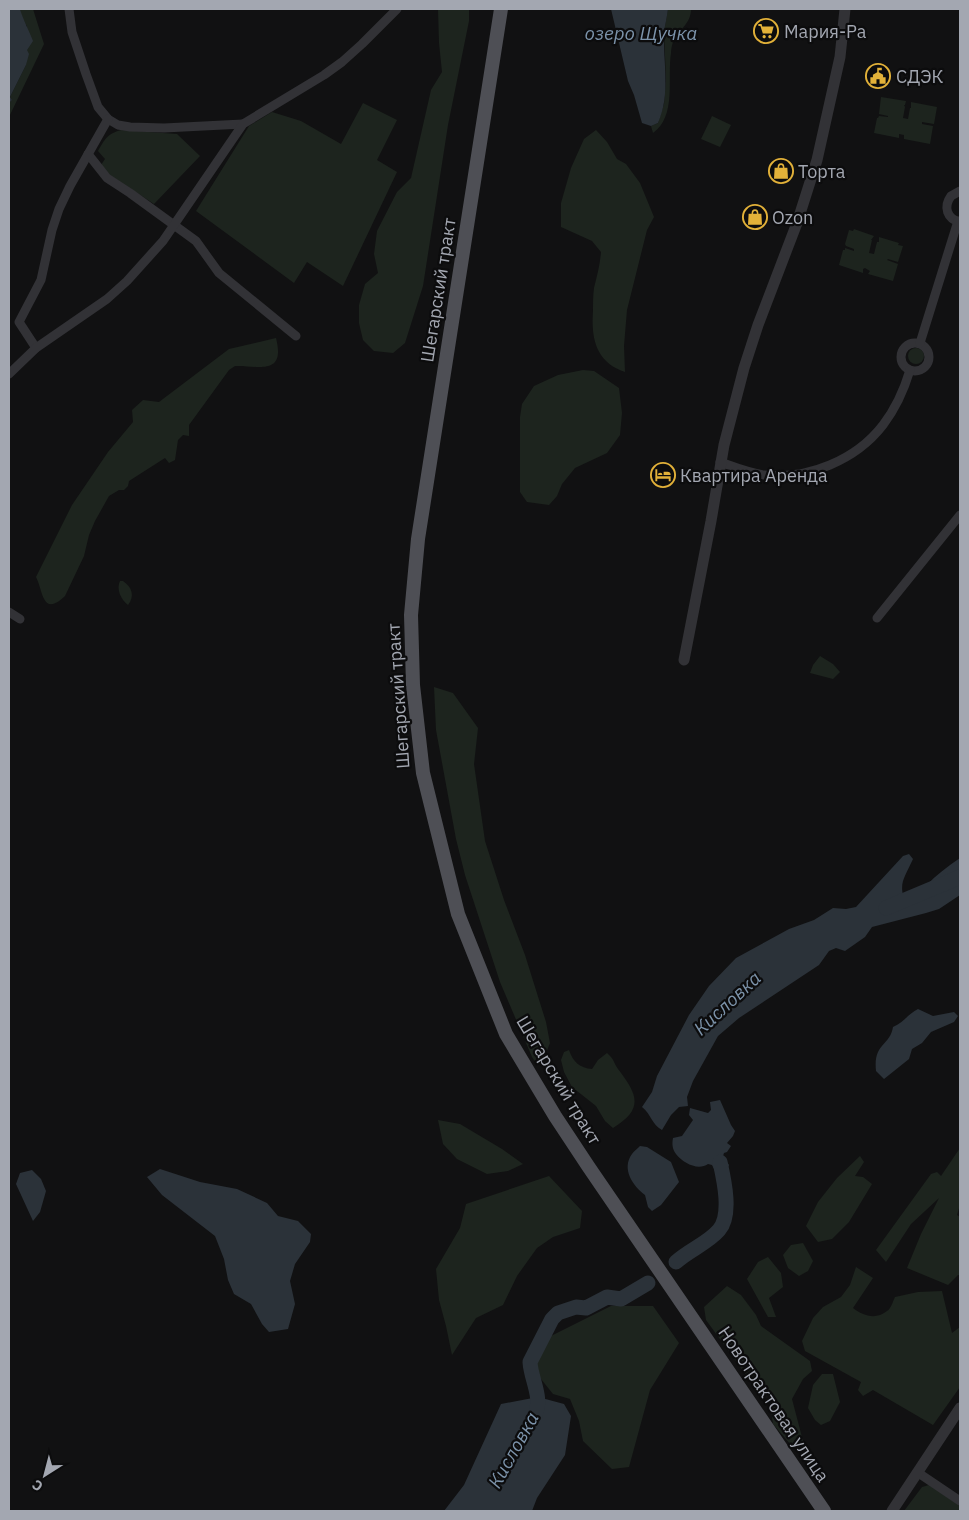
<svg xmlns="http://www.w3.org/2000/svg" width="969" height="1520" font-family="'IBM Plex Sans',sans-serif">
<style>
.green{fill:#1d241e}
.water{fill:#2b3239}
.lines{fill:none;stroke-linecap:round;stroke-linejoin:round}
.river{stroke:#2b3239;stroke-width:15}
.minor{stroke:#323236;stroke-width:9}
.tertiary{stroke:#323236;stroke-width:11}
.primary{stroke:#4e4f55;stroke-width:14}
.labels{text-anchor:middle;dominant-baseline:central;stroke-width:4.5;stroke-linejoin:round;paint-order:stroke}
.poi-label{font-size:18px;fill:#a3a7b1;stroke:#0c0c0d;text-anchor:start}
.street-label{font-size:18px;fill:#a3a7b1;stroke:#0c0c0d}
.water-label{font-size:19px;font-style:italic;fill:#7c93aa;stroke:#0c0c0d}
</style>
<rect width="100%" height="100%" fill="#111112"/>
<g class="green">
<path d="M20 9H33L44 44 9 117V103L12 100 10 97 26 65 27 26 22 19Z"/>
<path d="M438 9H469V21L448 125 423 286 405 343 393 353 374 351 363 340 359 323V305L365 284 378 273 374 254 377 231 397 192 411 178 431 90 442 72 439 43Z"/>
<path d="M668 9H691C691 24 679 29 673 42 672 45 671 49 671 53 667 78 677 116 653 133L651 126 658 123 664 104 666 80 664 32Z"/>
<path d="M881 97 906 101 905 105H904L905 107 903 118 908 119 910 108H911V102L937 107 934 124 922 122V124L933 126 930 144 904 139V135L899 134V138L874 133 877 118H878L879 116 888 117V116L879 114Z"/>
<path d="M363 103 397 120 377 160 397 172 343 286 307 262 294 283 196 211 249 126 272 112 301 121 341 144Z"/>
<path d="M712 116 731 125 720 147 701 139Z"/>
<path d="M121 130 177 134 200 156 154 204 110 175 101 165 105 159 98 151C105 139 107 134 121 130Z"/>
<path d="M596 130 607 142 617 159 626 164 640 183 654 217 647 230 627 310 624 346 625 372C596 362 591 339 593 311 593 303 593 295 594 288 597 276 600 265 601 252L592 241 561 227V203L571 168 584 139Z"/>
<path d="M854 229 874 236 871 240H872L869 253 874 254 877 242H879V237L899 243 898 245 903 246 898 262 888 259 887 260 898 264 893 281 868 274 870 271 865 268 863 269V273L839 265 843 250H845V248L854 251V249L846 246 845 244 849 230 853 231Z"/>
<path d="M276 338C286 377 257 365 235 366L229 370 189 425V436L183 435 178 440 175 460 169 463 165 458 129 481 128 486 124 490H119L109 496 95 521 89 535 84 556 65 596C42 618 43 590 36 577L72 505 108 452 133 422 132 410 143 400 159 402 229 349Z"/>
<circle cx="916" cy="356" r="8"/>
<path d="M583 370 594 371 619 388 622 413 620 435 607 453 575 468 562 484 557 496 549 505 527 502 520 492V417L522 404 534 386 558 375Z"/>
<path d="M120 581H123C132 587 135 596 128 605 121 600 116 589 120 581Z"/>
<path d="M820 656 833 664 840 672 833 679 810 673 813 665Z"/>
<path d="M434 687 453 693 478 728 474 764 485 841 504 900 525 955 546 1022 550 1043 542 1063H536L532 1057 500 982 465 875 456 839 436 730Z"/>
<path d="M569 1050C573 1062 580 1068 592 1069L598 1060 607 1053C615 1060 613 1062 618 1069 638 1095 644 1109 613 1128L605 1121 596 1106 572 1087 564 1072 561 1060 564 1052Z"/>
<path d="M438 1120 460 1124 502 1149 523 1164 508 1171 487 1174 457 1159 443 1144Z"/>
<path d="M960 1148V1205L957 1215 960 1217V1275H958L948 1285 907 1268 921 1234 939 1198 911 1224 886 1262 876 1250 931 1174 937 1172 941 1176Z"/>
<path d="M860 1156 864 1162 855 1176 863 1177 872 1184 849 1222 832 1239 818 1242 806 1226 818 1202 837 1178Z"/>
<path d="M549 1176 582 1211 580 1228 553 1237 537 1248 517 1276 503 1305 476 1318 452 1355 446 1326 439 1300 436 1269 460 1228 466 1204Z"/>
<path d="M803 1243 813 1261 808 1271 799 1276 788 1268 783 1255 791 1245Z"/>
<path d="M768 1257 781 1273 783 1287 769 1298 776 1317H768L747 1279 758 1262Z"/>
<path d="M856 1267 873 1278 853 1308C863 1316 876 1320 887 1311 891 1309 893 1301 895 1297L918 1292 942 1291 952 1333 960 1327V1387L933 1425 873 1390 863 1396 858 1390 861 1382 805 1351 802 1341 813 1318 823 1307 841 1297 850 1285Z"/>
<path d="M727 1286 741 1295 756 1315 761 1326 810 1361 812 1371 803 1379 792 1399 803 1441V1448L791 1445 773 1424 771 1410 772 1397 754 1386 706 1320 704 1307Z"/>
<path d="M611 1306H653L679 1343 650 1390 629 1467 612 1469 583 1441 579 1421 570 1399 553 1394 533 1369 551 1336Z"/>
<path d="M822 1374H833L840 1402 830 1421 821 1425 815 1420 808 1408 813 1385Z"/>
<path d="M929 1485 960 1506V1511H904L922 1487Z"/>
</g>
<g class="water">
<path d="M9 9H20C23 20 29 30 33 41L27 50 29 54 26 65 10 97 12 100 9 103Z"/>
<path d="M611 9H668C667 17 665 25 664 32 663 63 671 94 658 123L651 126 642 123 634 95 628 81Z"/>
<path d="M909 854 913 859C904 879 897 884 907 906 916 901 919 893 926 886 936 875 948 866 960 858V895L939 909 926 913 872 927 865 937 845 951 836 948 829 951 819 965 739 1018 718 1036 693 1081 687 1097 688 1106 679 1107 671 1115 662 1130C652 1125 651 1114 642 1107L652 1092 657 1076 689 1015 709 986 736 958 789 929 814 920 833 908 846 909 856 907 903 856Z"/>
<path d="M918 1009 933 1016 954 1012 958 1016 954 1022 931 1032 922 1043 912 1049 909 1059 884 1079 876 1071C873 1043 890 1046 893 1027 903 1023 908 1014 918 1009Z"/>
<path d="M720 1100 731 1125 735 1131 733 1136 727 1143 731 1146 727 1152 724 1153 723 1156 729 1165C726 1170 727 1176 724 1181L718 1177 712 1165 708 1164C698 1171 683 1163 676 1154 672 1149 672 1143 673 1138L682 1136 693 1120 689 1115 690 1108 708 1113 711 1110 710 1102Z"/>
<path d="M640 1146 647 1147 671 1162 679 1182 661 1205 652 1211 648 1207 645 1195C633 1186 621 1169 632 1154 634 1151 638 1148 640 1146Z"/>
<path d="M160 1169 200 1182 237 1189 267 1203 278 1216 298 1221 311 1234 310 1242 295 1264 290 1281 295 1304 288 1329 269 1332 262 1324 251 1304 234 1294 228 1280 224 1259 215 1236 162 1195 147 1177Z"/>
<path d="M32 1170 41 1179 46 1191 40 1212 33 1221 16 1184 20 1173Z"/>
<path d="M538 1397 564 1404 571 1416 565 1455 537 1498 532 1511H444L464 1485 501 1404Z"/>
</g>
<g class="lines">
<g class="river">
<path d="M886 908 960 877"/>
<path d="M676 1262C689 1250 708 1243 719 1230 732 1215 724 1180 720 1162"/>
<path d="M535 1415C543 1397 531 1380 530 1362L552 1319 558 1313 576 1307 586 1308 607 1297 621 1299 648 1283"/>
</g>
<g class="minor">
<path d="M69 9 72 32 86 74 98 107 108 119 118 125 130 127 164 128 243 124"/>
<path d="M88 154 107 178 130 193 196 241 219 273 296 336"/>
<path d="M960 191 951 196C943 207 947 219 960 222"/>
<circle cx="915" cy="357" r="14"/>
<path d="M920 343 958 221"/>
<path d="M36 348 19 322 41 280 52 230 59 209 70 186 108 119"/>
<path d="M9 374 36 348 107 299 127 281 163 241 243 124 324 75 342 62 362 44 397 9"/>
<path d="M720 462C734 467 749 473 764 475 808 480 856 460 883 425 896 408 904 390 910 370"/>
<path d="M9 612 20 619"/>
<path d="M877 618 960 515"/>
<path d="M917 1472 960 1501"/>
</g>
<g class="tertiary">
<path d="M684 660 711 521 724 445 744 368 758 325 797 223 817 160 840 57 845 9"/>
<path d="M892 1511 960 1408"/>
</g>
<path class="primary" d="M501 9 418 539 411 615 413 685 423 773 458 914 506 1034 555 1116 588 1166 824 1511"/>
</g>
<defs>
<symbol id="supermarket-ring" viewBox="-11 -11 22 22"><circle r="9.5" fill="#0c0c0d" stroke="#e2b139" stroke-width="1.5"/><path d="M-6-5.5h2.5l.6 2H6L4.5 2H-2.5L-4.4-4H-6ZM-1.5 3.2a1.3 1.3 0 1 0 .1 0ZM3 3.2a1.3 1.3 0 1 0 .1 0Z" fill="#e2b139"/></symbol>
<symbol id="civic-ring" viewBox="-11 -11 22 22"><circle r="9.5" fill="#0c0c0d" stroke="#e2b139" stroke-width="1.5"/><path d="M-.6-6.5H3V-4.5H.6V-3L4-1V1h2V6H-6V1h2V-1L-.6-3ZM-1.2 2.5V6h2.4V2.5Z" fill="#e2b139"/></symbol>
<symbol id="shop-ring" viewBox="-11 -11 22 22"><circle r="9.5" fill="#0c0c0d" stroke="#e2b139" stroke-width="1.5"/><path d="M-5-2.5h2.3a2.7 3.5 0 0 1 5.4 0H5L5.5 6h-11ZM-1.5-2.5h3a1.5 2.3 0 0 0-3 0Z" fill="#e2b139"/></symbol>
<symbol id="hotel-ring" viewBox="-11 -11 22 22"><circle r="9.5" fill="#0c0c0d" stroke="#e2b139" stroke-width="1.5"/><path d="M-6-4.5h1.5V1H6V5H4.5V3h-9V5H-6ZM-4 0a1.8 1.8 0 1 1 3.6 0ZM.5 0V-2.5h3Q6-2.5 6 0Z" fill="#e2b139"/></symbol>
</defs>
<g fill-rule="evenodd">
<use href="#supermarket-ring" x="752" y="17" width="28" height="28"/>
<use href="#civic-ring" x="864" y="62" width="28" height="28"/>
<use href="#shop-ring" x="767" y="157" width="28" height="28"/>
<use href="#shop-ring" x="741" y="203" width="28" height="28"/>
<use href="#hotel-ring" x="649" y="461" width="28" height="28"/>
</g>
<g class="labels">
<g class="poi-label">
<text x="784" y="31">Мария-Ра</text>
<text x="896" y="76">СДЭК</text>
<text x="798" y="171">Торта</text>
<text x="772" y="217">Ozon</text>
<text x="680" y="475">Квартира Аренда</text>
</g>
<g class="street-label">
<text transform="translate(438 290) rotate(-81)">Шегарский тракт</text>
<text transform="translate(398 696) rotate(-94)">Шегарский тракт</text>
<text transform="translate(559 1080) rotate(59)">Шегарский тракт</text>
<text transform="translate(774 1404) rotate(56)">Новотрактовая улица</text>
</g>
<g class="water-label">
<text x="641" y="33">озеро Щучка</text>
<text transform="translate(727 1003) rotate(-43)">Кисловка</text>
<text transform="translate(513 1450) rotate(-61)">Кисловка</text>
</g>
</g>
<rect width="969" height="1520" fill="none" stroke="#a3a7b1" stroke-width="20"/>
<g transform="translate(45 1475) rotate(216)" stroke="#0c0c0d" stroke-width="4" paint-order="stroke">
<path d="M0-4L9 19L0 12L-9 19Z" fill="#a3a7b1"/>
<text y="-8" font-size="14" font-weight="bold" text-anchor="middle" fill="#a3a7b1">С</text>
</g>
</svg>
